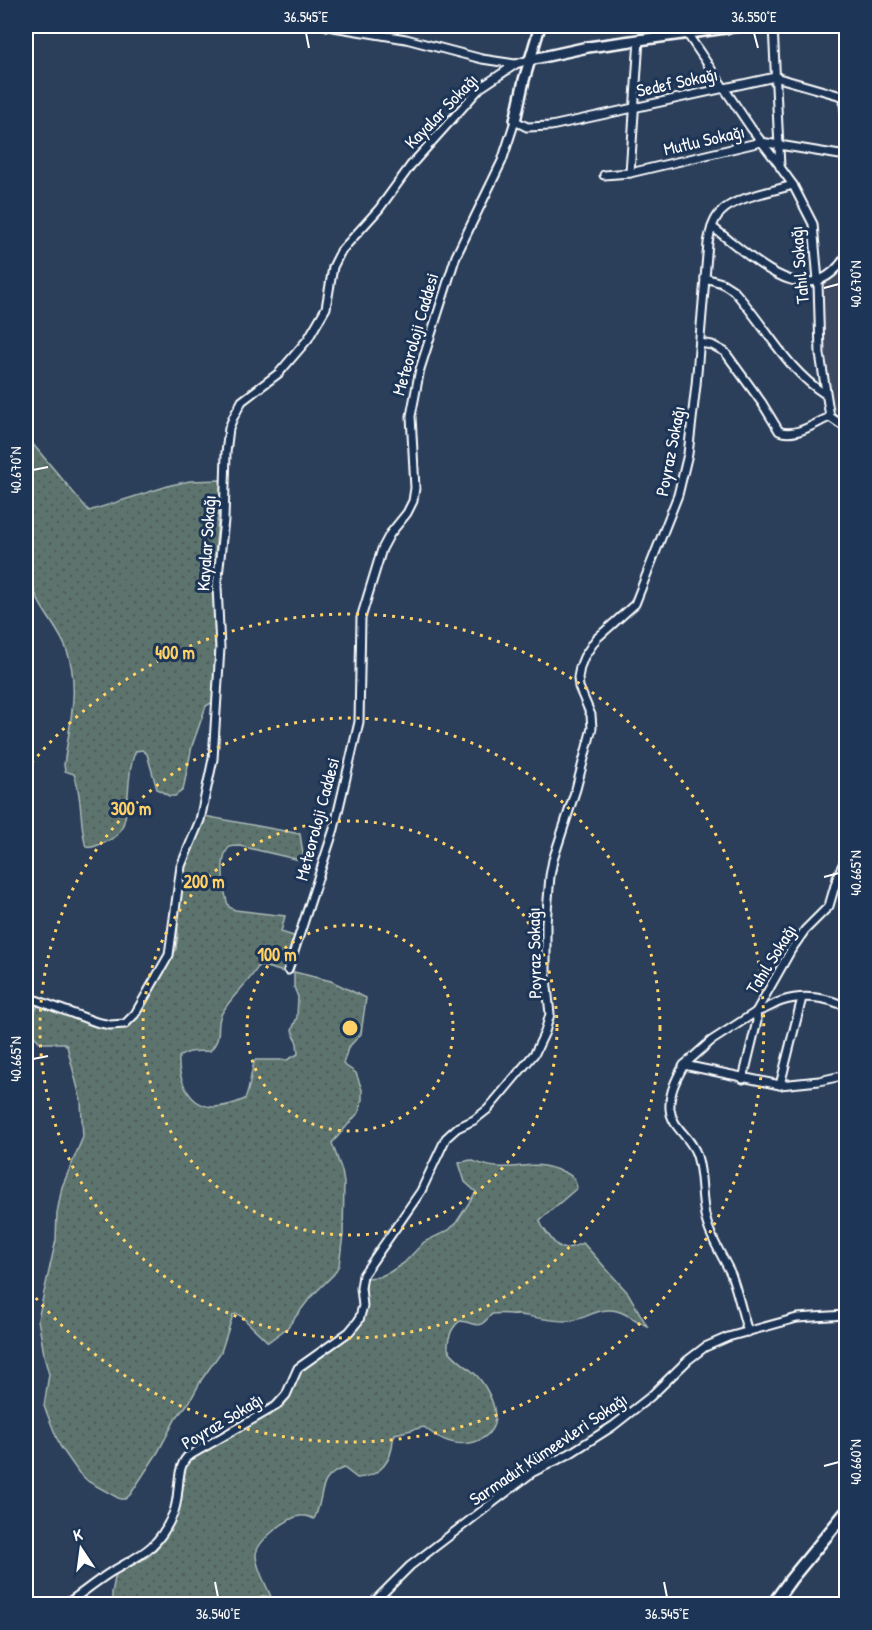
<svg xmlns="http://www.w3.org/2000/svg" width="872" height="1630" font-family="'Patrick Hand',sans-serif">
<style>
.built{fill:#3c4a60}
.grass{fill:url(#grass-dots);stroke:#adb9b6;stroke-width:1.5}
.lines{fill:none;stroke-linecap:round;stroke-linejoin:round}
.minor-casing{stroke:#fff;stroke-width:11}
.tertiary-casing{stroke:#fff;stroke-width:14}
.secondary-casing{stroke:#fff;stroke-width:15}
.minor{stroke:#1d3557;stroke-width:7}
.tertiary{stroke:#1d3557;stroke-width:9}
.secondary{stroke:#1d3557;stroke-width:10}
.ticks{fill:none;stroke:#fff;stroke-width:2}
.ring{fill:none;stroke:#ffd166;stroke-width:3;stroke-dasharray:3 6}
.labels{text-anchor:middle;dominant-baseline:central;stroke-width:6;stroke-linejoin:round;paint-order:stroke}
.street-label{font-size:18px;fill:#fff;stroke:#1d3557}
.centre{fill:#ffd166;stroke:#1d3557;stroke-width:3}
.ring-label{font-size:18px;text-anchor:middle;font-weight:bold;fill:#ffd166;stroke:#1d3557;stroke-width:6;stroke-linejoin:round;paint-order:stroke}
.neatline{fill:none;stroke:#fff;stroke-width:2}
.ticks-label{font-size:15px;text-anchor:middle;fill:#fff}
</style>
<defs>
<pattern id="grass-dots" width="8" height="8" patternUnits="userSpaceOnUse" patternTransform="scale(1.5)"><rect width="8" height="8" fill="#5b736e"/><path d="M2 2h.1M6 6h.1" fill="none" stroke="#525c5a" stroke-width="1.8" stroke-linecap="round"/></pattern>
</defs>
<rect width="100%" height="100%" fill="#2b3f5b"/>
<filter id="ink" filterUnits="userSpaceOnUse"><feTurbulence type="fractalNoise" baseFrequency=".0167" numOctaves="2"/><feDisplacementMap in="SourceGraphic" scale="12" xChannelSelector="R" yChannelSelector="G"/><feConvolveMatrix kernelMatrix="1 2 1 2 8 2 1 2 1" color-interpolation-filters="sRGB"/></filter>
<g filter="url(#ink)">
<path class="built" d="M846 264V414L836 412 830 402 823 330 824 285Z"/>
<g class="grass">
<path d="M26 436 89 511 171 485 190 481 221 480 214 568 215 652 213 702 206 706 192 746 183 790 175 796H169L157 789 147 754 142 750 136 751C124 773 133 821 116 836 113 839 107 841 103 843 97 845 93 849 86 847 79 823 83 797 74 774L65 771 64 765C69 726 81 686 66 648 57 625 37 607 32 583 23 535 26 484 26 436Z"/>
<path d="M204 816 300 834 304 861 240 846C237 846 233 846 230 847 218 855 224 896 229 907L235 910 285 916 281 932 297 937 284 972 259 965C249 984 231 995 221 1015 215 1029 224 1035 210 1051 198 1052 189 1049 179 1057 178 1068 180 1076 184 1085 197 1113 220 1110 245 1099 251 1086 250 1073 255 1060H287L298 1054 297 1043 292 1030 297 1017 298 997 294 987V972L331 981 366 998 361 1034 348 1048 343 1064 356 1073 362 1090V1100L359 1112 332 1143 342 1171 344 1183 343 1235 339 1265 334 1274 310 1298 287 1328 268 1342 241 1316 237 1314 233 1315 221 1352 202 1379 190 1401 176 1418 158 1452 130 1495 125 1499H120L89 1482 79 1473 60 1446 44 1406 49 1374 45 1360 38 1319 56 1240 57 1213 62 1187 83 1137 81 1101 67 1046 64 1043H41L32 1034V1017L39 1003 77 1018 129 1025 139 1015 149 999 176 949 178 935 177 912 181 882 188 855Z"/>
<path d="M470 1160C479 1163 488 1167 497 1167 522 1169 531 1160 558 1170 568 1173 575 1176 577 1188L540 1220C541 1227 546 1231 550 1237 561 1253 567 1249 583 1243L628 1293 647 1326C637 1321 627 1314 617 1311 598 1306 584 1321 567 1321 541 1321 516 1311 492 1314 476 1332 479 1323 460 1321 452 1326 447 1339 448 1349 455 1360 469 1367 478 1377 488 1389 498 1409 494 1424 490 1435 481 1441 470 1443 452 1446 437 1438 424 1427L395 1434C392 1439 393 1443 392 1448 388 1467 375 1477 357 1478L344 1468C316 1477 325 1498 314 1519 310 1517 305 1515 300 1516 287 1518 255 1542 256 1556 257 1570 266 1584 271 1597L262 1596 248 1604H112V1593L116 1573C127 1568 140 1563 149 1556 164 1543 177 1519 181 1499 184 1486 182 1470 190 1459L282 1407C292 1396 293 1381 302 1369L358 1329 366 1310V1278L379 1277 390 1272 404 1263 424 1242 449 1230 456 1223 476 1192 465 1182 459 1163Z"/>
</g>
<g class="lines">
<defs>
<g id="minor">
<path d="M327 26 406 39 482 59 515 64"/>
<path d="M682 26 751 128 780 166"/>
<path d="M773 26 780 167 793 185 813 224 818 281 820 354 830 417 846 428"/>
<path d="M845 26 846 27"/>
<path d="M846 95 844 104 846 117"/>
<path d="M630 173 639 39"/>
<path d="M604 175 630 173 761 142 846 156"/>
<path d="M712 227C751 255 807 318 846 256"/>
<path d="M705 278 722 283 733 290C765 324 785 369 825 394"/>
<path d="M700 343 712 345 725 352 762 403 779 431C795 438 815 423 830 417"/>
<path d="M846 858 838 875 829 906 805 930 791 950 756 1012 711 1041 684 1065 780 1085 819 1081 846 1075"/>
<path d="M288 970 334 829 359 722 361 618 382 549 390 534 407 513 413 501 415 488 411 416 420 369 456 256 502 161 515 121 527 127 551 126 775 77 845 97"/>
<path d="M26 1000H36L96 1022 110 1025 125 1024 135 1014 169 955 181 866 200 820 213 759 220 648 217 586 224 520 226 453 229 428 233 418 242 401 279 373 308 339 326 308 333 267 341 251 379 209 411 165 480 88 516 64 529 60"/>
<path d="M684 1065C676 1079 669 1093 670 1109 672 1129 692 1137 697 1156 703 1175 701 1196 705 1215 709 1236 722 1255 731 1274 738 1293 742 1313 748 1332"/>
<path d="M743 1079 757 1021 756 1012C765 1010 773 1004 782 1001 803 994 827 997 846 1007"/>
<path d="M780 1085 802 998"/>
<path d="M66 1604C81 1594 95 1582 111 1572 142 1554 158 1549 173 1514 181 1497 175 1470 187 1457L276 1406 286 1395 298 1368 349 1332 359 1320 363 1306 361 1288 363 1275 421 1191 446 1138 457 1128 474 1120 488 1109 535 1053 545 1032 550 1014 546 978V923L550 876 553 860 576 789 592 728 591 715 579 687 578 678 580 667 584 657 596 639 635 604 678 495 688 454 696 385 708 243C710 232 713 219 721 212 735 197 774 191 793 185"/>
<path d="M372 1604 410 1566 474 1517 533 1472 569 1454 613 1426 650 1397 688 1360 705 1347 728 1337 797 1318 846 1315"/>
</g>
<g id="tertiary">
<path d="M529 60 588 47 740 26"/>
<path d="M515 121 524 80 540 26"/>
</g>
<path id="secondary" d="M773 1604 791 1579 846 1512"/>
</defs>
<use href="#minor" class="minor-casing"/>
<use href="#tertiary" class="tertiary-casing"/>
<use href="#secondary" class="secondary-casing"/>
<use href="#minor" class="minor"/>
<use href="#tertiary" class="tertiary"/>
<use href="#secondary" class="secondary"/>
</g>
</g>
<path class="ticks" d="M306 33 309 48M754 33 758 48M824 288 839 284M33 470 48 467M824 877 839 873M33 1059 48 1056M824 1466 839 1462M215 1582 218 1597M664 1582 667 1597"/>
<g class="ring">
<circle cx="350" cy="1028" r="103"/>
<circle cx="350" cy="1028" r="207"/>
<circle cx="350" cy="1028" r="310"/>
<path d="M26 770A414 414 0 1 1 26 1286"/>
</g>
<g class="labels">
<g class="street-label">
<text transform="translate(677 82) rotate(-12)">Sedef Sokağı</text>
<text transform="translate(441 111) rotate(-46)">Kayalar Sokağı</text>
<text transform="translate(704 140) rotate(-13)">Mutlu Sokağı</text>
<text transform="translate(799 265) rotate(-95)">Tahıl Sokağı</text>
<text transform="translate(415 334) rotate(-74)">Meteoroloji Caddesi</text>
<text transform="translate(670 451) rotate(-79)">Poyraz Sokağı</text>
<text transform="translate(206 543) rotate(-86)">Kayalar Sokağı</text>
<text transform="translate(317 819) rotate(-75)">Meteoroloji Caddesi</text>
<text transform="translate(534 953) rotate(-91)">Poyraz Sokağı</text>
<text transform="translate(771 959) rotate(-58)">Tahıl Sokağı</text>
<text transform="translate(222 1421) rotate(-31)">Poyraz Sokağı</text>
<text transform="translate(548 1449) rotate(-34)">Sarmadut Kümeevleri Sokağı</text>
</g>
</g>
<circle cx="350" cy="1028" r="9" class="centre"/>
<g class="ring-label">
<text x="175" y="659">400 m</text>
<text x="131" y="815">300 m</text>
<text x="204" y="888">200 m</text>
<text x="277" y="961">100 m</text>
</g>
<rect width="872" height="1630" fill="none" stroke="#1d3557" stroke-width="66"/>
<g transform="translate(81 1549) rotate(347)" stroke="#1d3557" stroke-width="4.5" paint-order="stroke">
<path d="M0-4.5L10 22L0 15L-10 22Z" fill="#ffffff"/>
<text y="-9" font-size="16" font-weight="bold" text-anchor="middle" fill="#ffffff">K</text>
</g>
<rect x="33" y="33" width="806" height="1564" class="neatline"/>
<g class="ticks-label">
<text x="306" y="22">36.545°E</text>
<text x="754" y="22">36.550°E</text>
<text transform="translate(856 284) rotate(-90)" y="5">40.670°N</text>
<text transform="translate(16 470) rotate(-90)" y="5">40.670°N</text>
<text transform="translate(856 873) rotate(-90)" y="5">40.665°N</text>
<text transform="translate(16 1059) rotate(-90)" y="5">40.665°N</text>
<text transform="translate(856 1462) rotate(-90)" y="5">40.660°N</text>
<text x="218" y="1619">36.540°E</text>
<text x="667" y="1619">36.545°E</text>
</g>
</svg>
